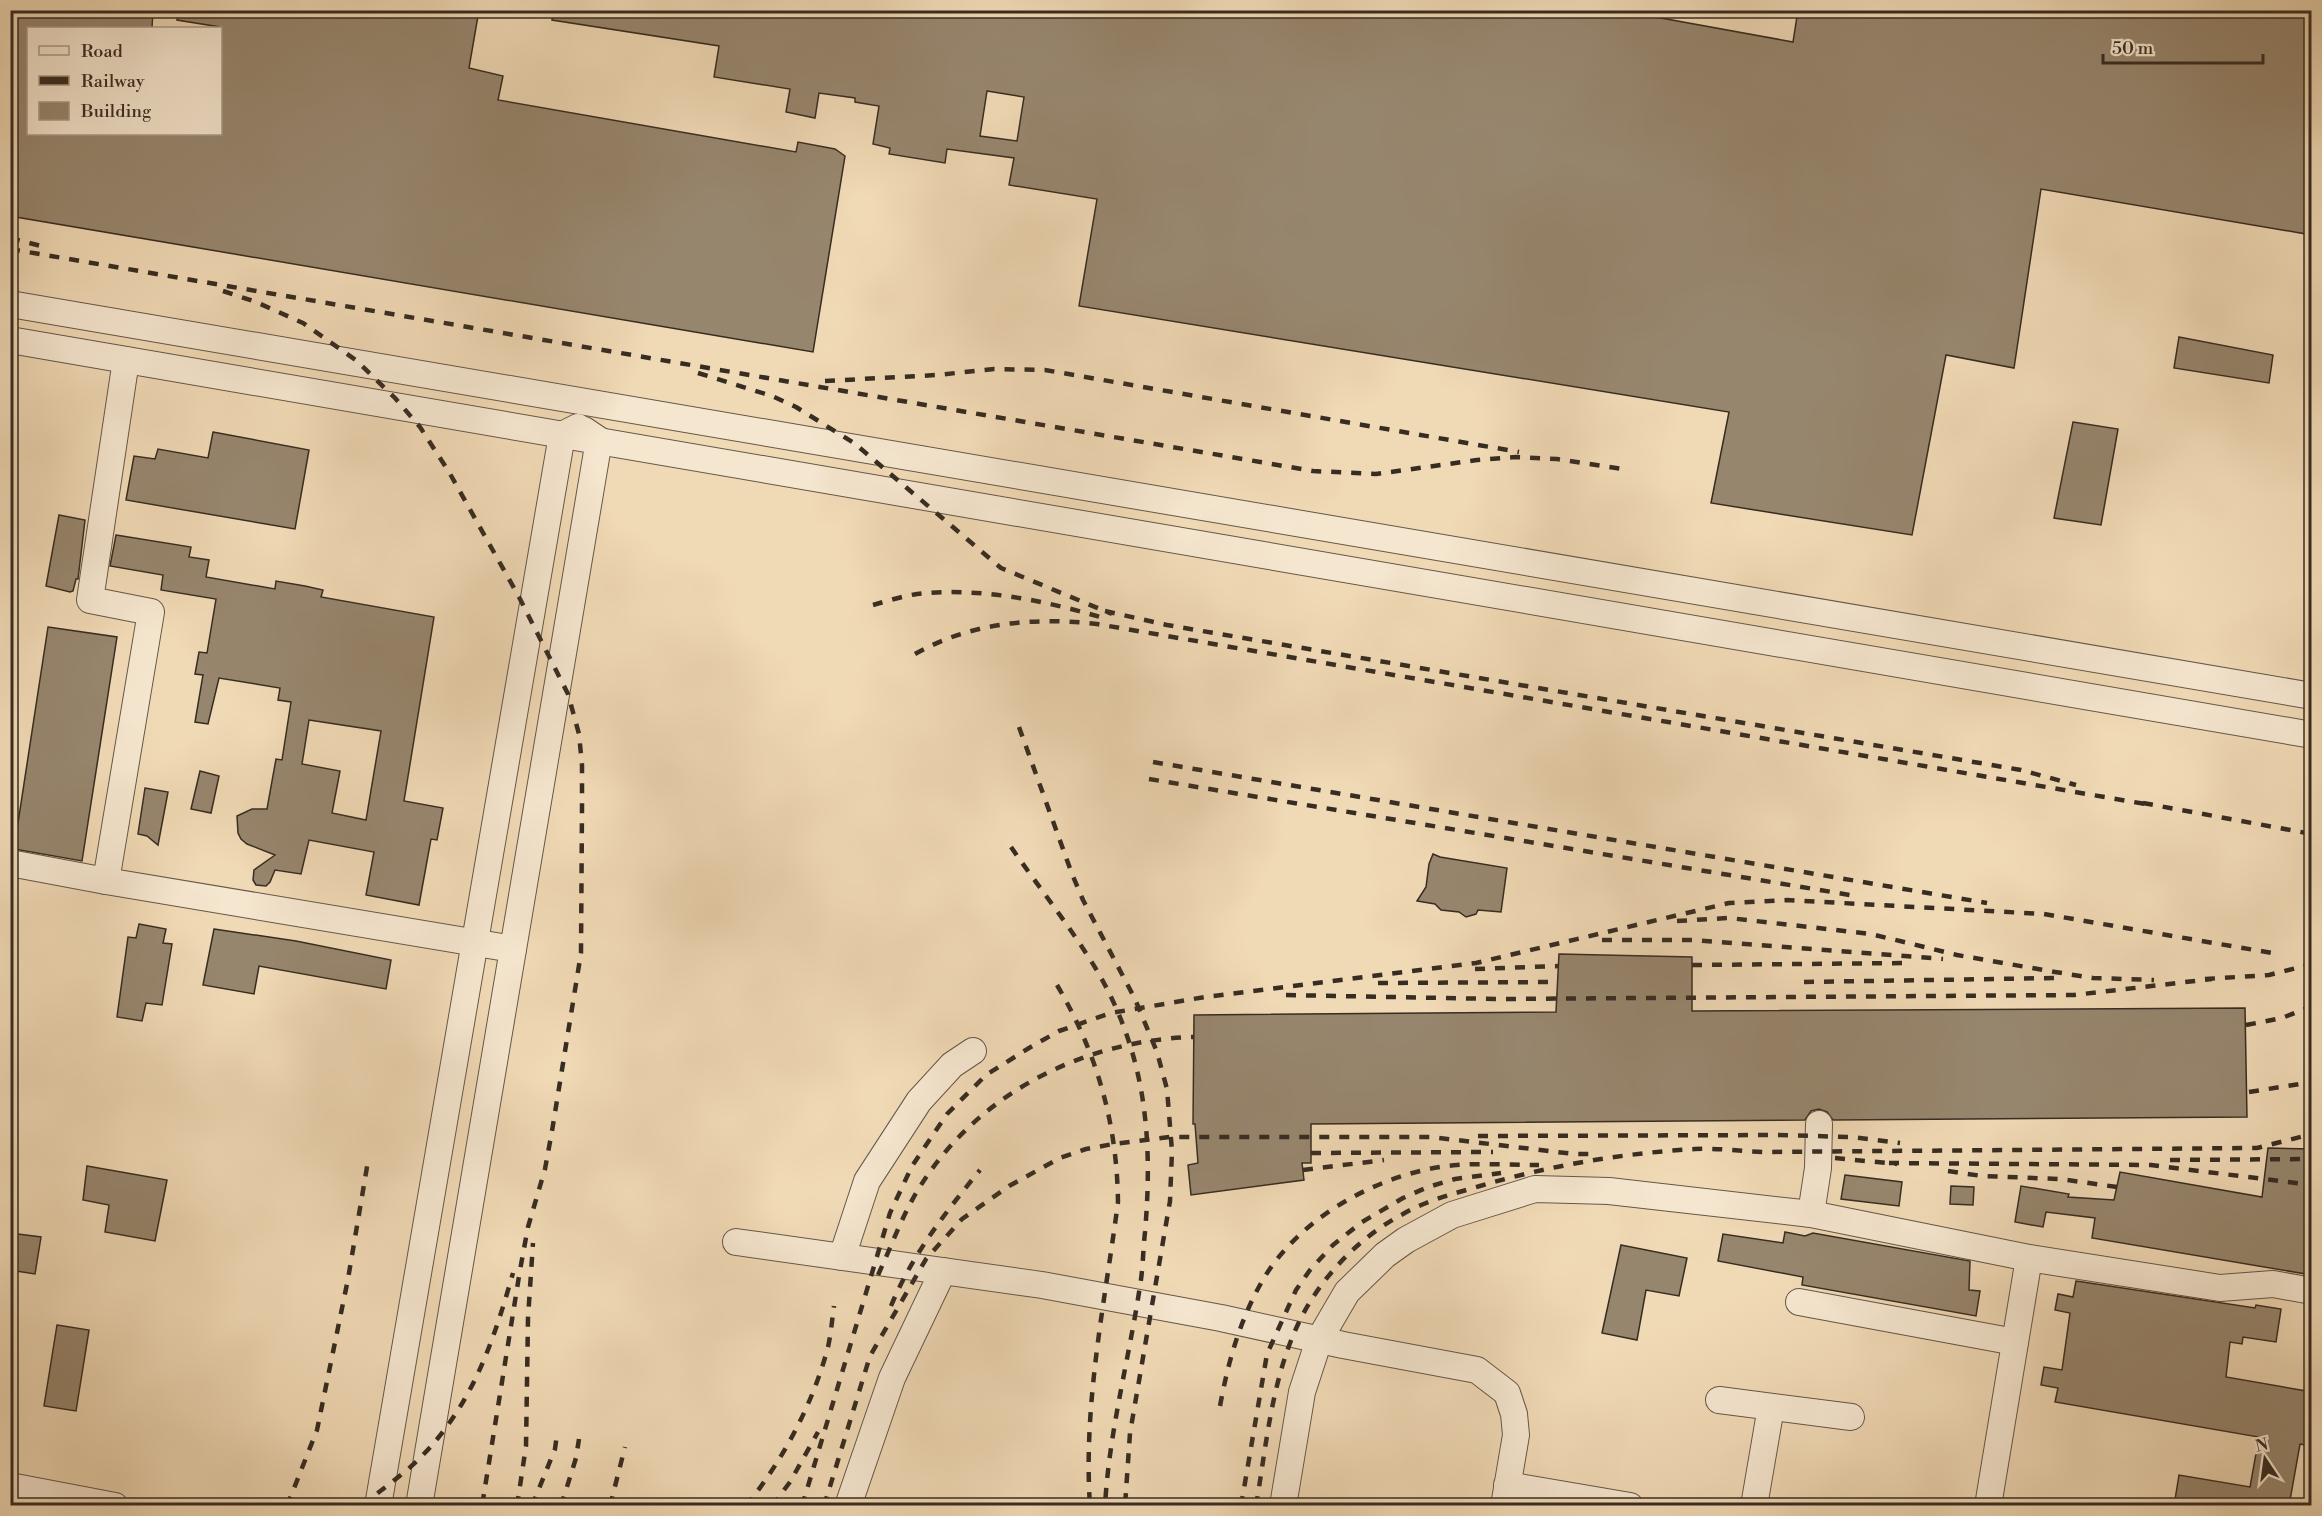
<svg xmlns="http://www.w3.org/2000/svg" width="2322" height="1516" font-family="'Libre Bodoni',serif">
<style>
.building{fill:#97866e;stroke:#372c22;stroke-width:1.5;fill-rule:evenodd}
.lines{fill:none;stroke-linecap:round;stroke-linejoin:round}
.minor-casing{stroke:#655747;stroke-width:28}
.minor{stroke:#f5e6cf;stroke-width:26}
.rail{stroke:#372c22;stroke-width:4.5;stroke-dasharray:10 10;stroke-linecap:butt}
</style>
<rect width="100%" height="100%" fill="#f0d9b5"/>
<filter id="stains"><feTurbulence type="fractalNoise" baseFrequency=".00333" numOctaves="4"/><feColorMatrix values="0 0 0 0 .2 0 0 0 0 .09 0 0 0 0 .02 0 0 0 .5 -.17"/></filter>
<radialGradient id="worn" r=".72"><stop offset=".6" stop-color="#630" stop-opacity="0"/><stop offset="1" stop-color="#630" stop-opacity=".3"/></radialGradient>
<g class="building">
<path d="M10 10H153L152 28H28V134H220V27L177 20 178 10H479L469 68 503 76 498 100 796 152 798 142 835 149 845 156 813 352 10 216Z"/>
<path d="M553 10H1617L1793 42 1798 10H2312V235L2041 189 2014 368 1946 355 1912 535 1711 503 1729 412 1079 306 1097 199 1009 185 1014 158 947 149 945 163 889 154 890 148 873 144 879 106 855 102V98L819 93 815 118 786 112 790 89 714 77 719 46 552 20ZM987 91 1024 97 1017 141 980 136Z"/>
<path d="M2179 337 2273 355 2269 383 2174 368Z"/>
<path d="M2073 422 2118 429 2101 525 2054 518Z"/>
<path d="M213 432 309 450 295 529 126 500 134 456 155 459 158 449 208 458Z"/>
<path d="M59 515 85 520 78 579H76L73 591 70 592 46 586Z"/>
<path d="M116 535 191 547 189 557 209 560 206 577 275 589 276 581 305 586 323 590 321 597 434 617 404 801 443 808 437 840 431 839 419 905 366 895 374 852 309 840 301 874 275 870 270 882 266 886 256 885 253 880 254 870 275 855 247 844 241 839 238 833 237 816 252 809H267L276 759 282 760 291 702 278 700 280 688 219 678 208 724 195 722 203 675 195 674 199 652 207 653 216 599 161 590 163 575 110 566ZM309 720 381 731 366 820 332 813 340 771 302 764Z"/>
<path d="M48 627 117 637 82 861 14 849Z"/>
<path d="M200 771 219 776 211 813 191 809Z"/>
<path d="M145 788 168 792 158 845 147 836 138 834Z"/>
<path d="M1433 854 1440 857 1507 868 1501 912 1478 910 1476 914 1466 917 1459 912 1441 910 1435 904 1417 901 1426 887 1429 864Z"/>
<path d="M139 924 166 929 163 943 172 944 162 1005 146 1003 142 1021 117 1017 128 937 136 938Z"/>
<path d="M214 929 296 941 391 960 386 989 259 966 254 994 203 985Z"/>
<path d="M1559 954 1692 957V1011L2245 1008 2247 1117 1833 1120 1827 1112 1819 1109 1811 1111 1805 1120 1311 1124V1163H1302L1304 1180 1191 1195 1188 1165 1198 1163 1195 1124H1193L1194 1015 1556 1012Z"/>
<path d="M2268 1148 2312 1149V1275L2092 1238 2095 1218 2046 1212 2043 1227 2015 1222 2021 1186 2069 1194 2068 1197 2114 1200 2120 1172 2262 1197Z"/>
<path d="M87 1166 167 1180 155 1241 105 1232 109 1205 83 1200Z"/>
<path d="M1845 1175 1902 1182 1899 1206 1841 1199Z"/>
<path d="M1951 1186 1974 1187 1973 1205 1950 1204Z"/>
<path d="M1785 1232 1805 1236 1813 1233 1970 1261 1969 1290 1980 1291 1976 1316 1802 1285 1803 1277 1718 1261 1723 1234 1783 1243Z"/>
<path d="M10 1233 41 1237 35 1274 10 1270Z"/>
<path d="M1621 1245 1687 1258 1679 1296 1646 1290 1637 1340 1602 1333Z"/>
<path d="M2076 1281 2255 1308 2256 1305 2281 1309 2276 1342 2243 1337 2242 1344 2230 1342 2226 1377 2312 1392V1446L2300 1444 2289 1506H2174L2179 1475 2250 1487 2259 1437 2055 1402 2058 1388 2041 1385 2044 1367 2062 1370 2070 1313 2055 1310 2058 1294 2073 1297Z"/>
<path d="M57 1325 89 1330 76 1411 44 1406Z"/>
</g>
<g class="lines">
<defs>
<g id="minor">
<path d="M10 304 2312 696"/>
<path d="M10 340 2312 735"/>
<path d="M126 360 90 600 151 612 106 881 513 949"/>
<path d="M10 863 106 881"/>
<path d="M1811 1214 1818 1168 1819 1124"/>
<path d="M736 1242 1042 1285 1221 1318 1343 1345 1477 1370 1507 1393 1514 1414 1516 1435 1504 1506"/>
<path d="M842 1257 867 1181 919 1101 952 1065 973 1051"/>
<path d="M1799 1302 2015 1342"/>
<path d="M1719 1400 1851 1417"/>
<path d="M1507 1485 1630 1506"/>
<path d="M10 1486 115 1506"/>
<path d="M378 1506 562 435 578 427"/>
<path d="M419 1506 599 440 584 430"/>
<path d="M848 1506 892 1378 943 1271"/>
<path d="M1283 1506 1302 1392 1319 1340 1347 1292 1385 1255 1406 1240 1452 1215 1535 1189 1609 1191 1811 1214 2029 1258 2220 1288 2273 1284 2312 1291"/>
<path d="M1754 1506 1771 1407"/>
<path d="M1988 1506 2029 1258"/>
</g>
</defs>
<use href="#minor" class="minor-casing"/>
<use href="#minor" class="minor"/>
<g class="rail">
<path d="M10 238 45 247"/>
<path d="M10 249 1313 471 1376 474 1477 460 1516 457 1557 459 1622 469"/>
<path d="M223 291 256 302 303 323 357 361 395 398 420 427 449 472 519 597 568 694 579 734 582 765V807L581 953 552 1131 545 1169 528 1227 520 1270 482 1506"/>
<path d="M698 373 772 396 796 407 854 443 1001 568 1112 614"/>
<path d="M825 381 937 375 994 369 1045 370 1519 452"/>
<path d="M873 605C887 601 903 596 917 594 977 587 1043 600 1100 617"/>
<path d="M1105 611 1167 625 2021 770 2076 785"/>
<path d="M915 654C971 622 1035 617 1097 624L2151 805"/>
<path d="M1019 727 1072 874 1083 900 1135 999 1157 1052 1167 1089 1172 1151 1170 1201 1130 1433 1125 1506"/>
<path d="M1153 762 1987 903"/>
<path d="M1149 779 1856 896"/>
<path d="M2143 803 2312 834"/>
<path d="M1011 847C1040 889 1073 930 1099 974 1146 1057 1153 1139 1145 1232 1143 1250 1143 1269 1140 1286 1129 1359 1109 1432 1105 1506"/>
<path d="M1677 921 1729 918 1871 934 1957 955 2055 972 2093 978 2154 980"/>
<path d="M1602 940H1693L1943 959"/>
<path d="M1692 965 1908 963"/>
<path d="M1475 969 1559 966"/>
<path d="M2205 979 2269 975 2312 964"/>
<path d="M1804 982 2057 978"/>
<path d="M1378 983 1558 982"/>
<path d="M1057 985C1097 1053 1117 1123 1118 1202 1105 1302 1083 1404 1090 1506"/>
<path d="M1286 995 1499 999 2074 995 2212 979"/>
<path d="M2246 1025 2282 1018 2312 1006"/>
<path d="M2249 1092 2312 1082"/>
<path d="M1478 1136 1777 1135 1851 1137 1900 1143"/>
<path d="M1311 1153 1493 1152"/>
<path d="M1835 1158 1897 1164"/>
<path d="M2170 1160 2312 1159"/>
<path d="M1889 1163 2151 1165 2312 1185"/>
<path d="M1303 1170 1384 1160"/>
<path d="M1948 1171 1982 1176 2060 1179 2117 1187"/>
<path d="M878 1275C892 1245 903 1213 921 1185 980 1092 1085 1040 1194 1037"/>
<path d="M891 1306C912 1255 945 1213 980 1170"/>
<path d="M1220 1406C1228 1363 1239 1323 1260 1285 1296 1218 1382 1171 1457 1165 1484 1163 1512 1165 1539 1165"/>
<path d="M287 1506 317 1430 348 1279 368 1161"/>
<path d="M362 1506C380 1490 402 1476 419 1459 472 1406 493 1343 513 1273"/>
<path d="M517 1506 526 1446 528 1318 533 1243"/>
<path d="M532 1506 555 1449 557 1434"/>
<path d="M561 1506 576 1458 579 1439"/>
<path d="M610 1506 625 1447"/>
<path d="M746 1506C783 1460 813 1404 828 1347 831 1334 832 1320 834 1306"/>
<path d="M772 1506 790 1482 818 1432"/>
<path d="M802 1506 890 1213 912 1166 947 1114 986 1075 1029 1048 1059 1031 1111 1013 1205 997 1476 963 1729 903 1787 900 2044 914 2278 954"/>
<path d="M824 1506 870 1356 926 1259 962 1219 1009 1186 1060 1158 1086 1149 1113 1144 1170 1137H1431L1574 1154H1591"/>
<path d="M1241 1506 1267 1354 1296 1290 1310 1270 1333 1245 1362 1222 1403 1198 1428 1187 1455 1179 1501 1173"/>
<path d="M1256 1506C1267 1441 1272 1375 1302 1316 1324 1274 1361 1236 1403 1214 1427 1200 1453 1194 1480 1186 1548 1166 1623 1153 1695 1149 1717 1148 1740 1151 1763 1152L2257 1148 2312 1134"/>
</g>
</g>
<rect width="2322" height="1516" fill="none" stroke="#f0d9b5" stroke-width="36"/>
<rect x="12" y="12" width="2298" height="1492" fill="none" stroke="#372c22" stroke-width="3"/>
<rect x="18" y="18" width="2286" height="1480" fill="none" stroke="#372c22" stroke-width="1.5"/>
<rect x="27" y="27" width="195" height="108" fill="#f5e6cf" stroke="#a99c8a" stroke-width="1.5"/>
<rect x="39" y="46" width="30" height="9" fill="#f5e6cf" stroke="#a99c8a" stroke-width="1.5"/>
<text x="81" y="57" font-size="18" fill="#372c22">Road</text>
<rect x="39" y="76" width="30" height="9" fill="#372c22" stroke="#a99c8a" stroke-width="1.5"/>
<text x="81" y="87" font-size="18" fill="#372c22">Railway</text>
<rect x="39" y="102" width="30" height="18" fill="#97866e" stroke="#a99c8a" stroke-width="1.5"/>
<text x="81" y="117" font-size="18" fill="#372c22">Building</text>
<g transform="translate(2265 1459) rotate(347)" stroke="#f5e6cf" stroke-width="4.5" paint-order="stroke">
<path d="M0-4.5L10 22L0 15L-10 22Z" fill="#372c22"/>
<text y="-9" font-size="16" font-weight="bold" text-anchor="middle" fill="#372c22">N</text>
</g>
<path d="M2103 54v9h160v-9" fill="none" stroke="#372c22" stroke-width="3"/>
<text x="2112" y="54" font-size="18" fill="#372c22" stroke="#f5e6cf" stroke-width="4.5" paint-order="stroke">50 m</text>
<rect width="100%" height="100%" filter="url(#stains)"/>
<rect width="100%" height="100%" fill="url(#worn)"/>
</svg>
